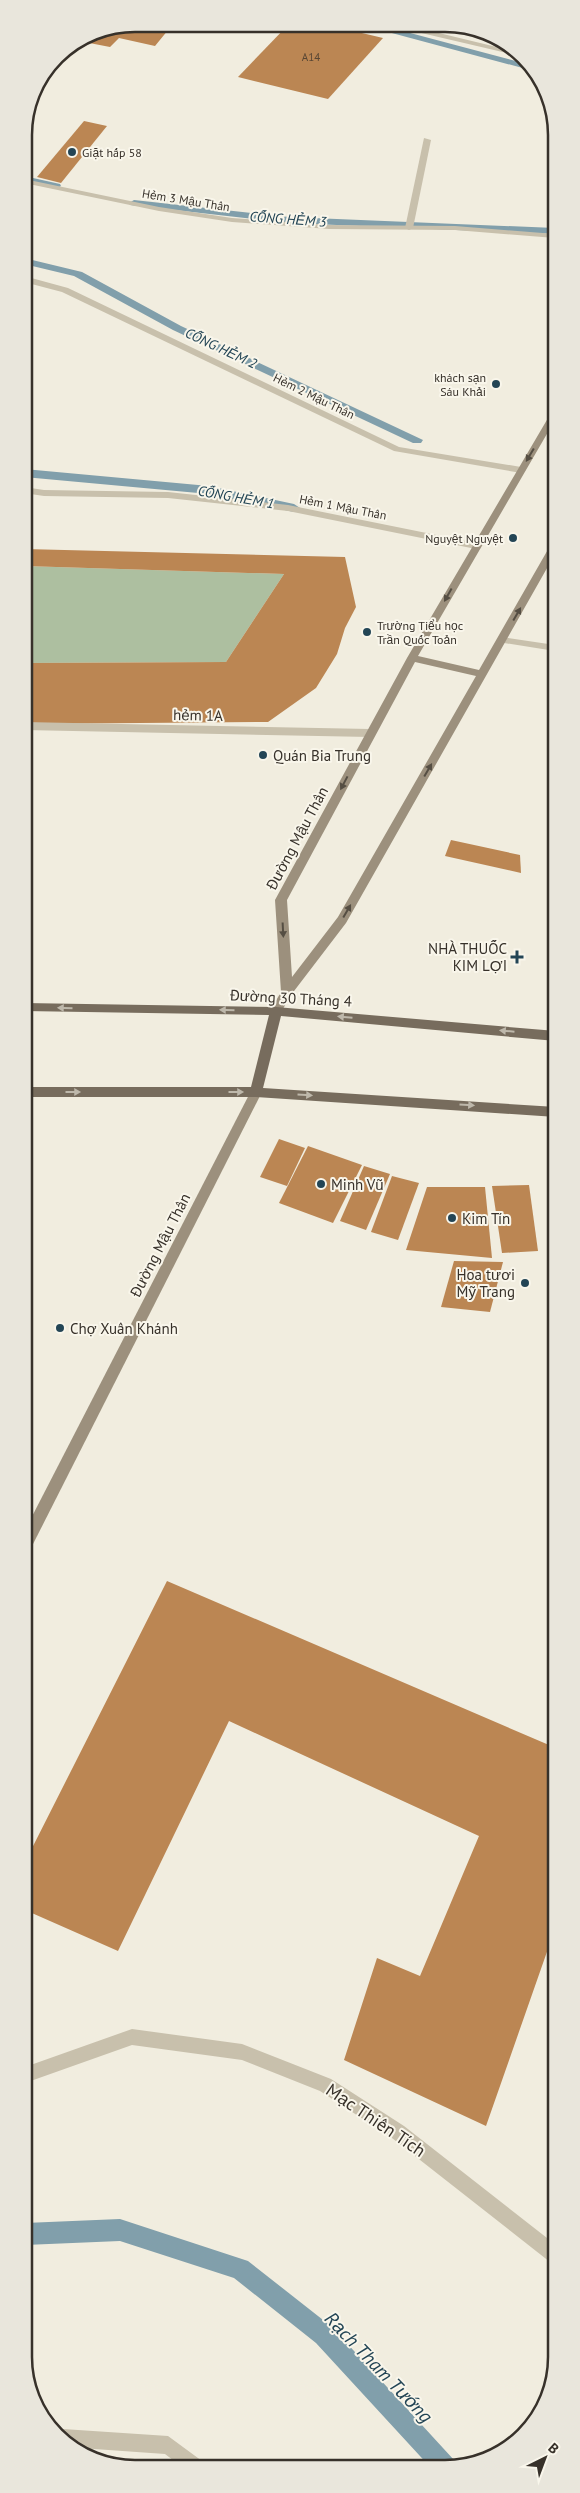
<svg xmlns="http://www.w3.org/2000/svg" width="580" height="2493" font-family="'PT Sans',sans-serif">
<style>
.green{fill:#adbfa0}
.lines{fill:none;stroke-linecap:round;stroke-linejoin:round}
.stream{fill:#819fab;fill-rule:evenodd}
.building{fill:#bb8653}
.lane{fill:#c8c0ac;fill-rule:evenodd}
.street{fill:#c8c0ac;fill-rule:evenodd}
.secondary{fill:#9c907d;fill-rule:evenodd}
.primary{fill:#776c5d;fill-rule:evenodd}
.oneway{fill:#554e43}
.oneway2{fill:#beb8ab}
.poi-dot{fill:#234555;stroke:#f9f6eb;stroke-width:2}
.labels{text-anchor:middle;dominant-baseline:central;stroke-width:4;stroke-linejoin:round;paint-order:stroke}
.far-number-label{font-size:11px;fill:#584634}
.far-poi-label{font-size:12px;fill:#37312a;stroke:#f9f6eb;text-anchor:start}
.far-street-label{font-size:12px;fill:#37312a;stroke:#f9f6eb}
.far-water-label{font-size:14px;font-style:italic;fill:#234555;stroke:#f9f6eb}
.street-label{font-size:15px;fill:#37312a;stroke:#f9f6eb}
.poi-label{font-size:15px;fill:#37312a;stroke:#f9f6eb;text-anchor:start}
.near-street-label{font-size:18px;fill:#37312a;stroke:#f9f6eb}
.near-water-label{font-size:19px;font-style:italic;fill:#234555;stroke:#f9f6eb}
.rim{fill:none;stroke:#37312a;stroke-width:2.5}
</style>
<rect width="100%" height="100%" fill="#f1eddf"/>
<path class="green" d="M24 566 284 574 226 662 24 663Z"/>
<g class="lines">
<g class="stream">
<path d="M362 25H380L527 64 530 70Z"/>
<path d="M24 176 60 184 61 186 56 189 24 182Z"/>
<path d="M134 200 289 217 555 228V234L289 223 130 205 129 203Z"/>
<path d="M24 258 82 272 181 326 423 440 421 443H413L173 330 74 276 24 264Z"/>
<path d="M24 469 209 486 294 504 300 508 294 512 209 494 24 477Z"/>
<path d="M120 2219 248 2261 332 2327 454 2460 457 2468H431L316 2343 234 2278 120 2241 25 2245V2223Z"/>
</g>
</g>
<g class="building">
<path d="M136 24H173L155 46 119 38 110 47 79 41 93 32Z"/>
<path d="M288 25H328L383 38 328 99 238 77Z"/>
<path d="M84 121 107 126 61 183 37 177Z"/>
<path d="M24 549 345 557 356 607 345 628 337 654 316 688 268 722 24 724V663L226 662 284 574 24 566Z"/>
<path d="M451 840 520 855 521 873 445 856Z"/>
<path d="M279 1139 305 1148 287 1186 260 1177Z"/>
<path d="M308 1146 362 1165 333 1223 279 1203Z"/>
<path d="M364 1166 390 1174 366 1230 340 1221Z"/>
<path d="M392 1176 419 1183 398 1240 371 1232Z"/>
<path d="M529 1185 538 1251 502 1253 492 1186Z"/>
<path d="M427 1187H485L492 1258 406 1250Z"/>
<path d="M454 1261 503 1262 490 1312 441 1307Z"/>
<path d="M167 1581 556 1748V1926L486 2126 344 2060 377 1958 420 1976 479 1836 229 1721 118 1951 25 1910V1862Z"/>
</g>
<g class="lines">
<path class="lane" d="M424 138 431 140 413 228 409 230 405 228Z"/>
<g class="street">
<path d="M400 26H410L513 51 524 57 400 28Z"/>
<path d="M24 179 159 207 232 218 329 225 455 226 555 234V238L455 230 329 229 232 222 159 211 24 183Z"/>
<path d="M24 276 68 288 399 447 521 467 526 470 521 473 394 451 62 292 24 282Z"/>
<path d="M24 487 44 490 168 492 288 505 476 543 481 546 476 549 288 511 168 498 44 496 24 493Z"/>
<path d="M502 637 555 645V651L498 642V638Z"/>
<path d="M24 722 370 729 375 733 370 737 24 730Z"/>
<path d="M132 2029 242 2044 331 2079 404 2126 556 2245V2264L550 2262 392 2138 320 2091 242 2060 132 2045 25 2083V2067Z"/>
<path d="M63 2429 168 2436 202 2461 205 2467H182L165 2454 80 2448 56 2434Z"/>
</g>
<g class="secondary">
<path d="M555 410V420L418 656 479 670 550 546 555 543V554L346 923 291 995 280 1014H272L270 1011 281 992 275 900 407 658 551 413ZM415 662 476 676 338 917 292 977 287 900Z"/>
<path d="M256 1087 262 1092 29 1552 24 1553V1532L252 1089Z"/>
</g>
<path class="primary" d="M24 1003 276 1007 556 1031V1041L281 1016 263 1088 556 1107V1117L256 1097H24V1087H251L269 1015 24 1011Z"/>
</g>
<defs><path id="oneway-solid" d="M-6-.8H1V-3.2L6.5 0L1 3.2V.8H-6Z" transform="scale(1.25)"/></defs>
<g class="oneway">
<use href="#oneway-solid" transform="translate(530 455) rotate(121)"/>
<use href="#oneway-solid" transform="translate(448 595) rotate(119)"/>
<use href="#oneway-solid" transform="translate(517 614) rotate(-60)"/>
<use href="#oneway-solid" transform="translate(428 770) rotate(-60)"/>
<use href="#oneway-solid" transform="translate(344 783) rotate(118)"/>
<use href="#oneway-solid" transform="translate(347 911) rotate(-60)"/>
<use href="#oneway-solid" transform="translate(283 930) rotate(87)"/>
</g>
<g class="oneway2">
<use href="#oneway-solid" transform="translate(65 1008) rotate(-179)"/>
<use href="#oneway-solid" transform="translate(227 1010) rotate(-179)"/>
<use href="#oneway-solid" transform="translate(345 1017) rotate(-175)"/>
<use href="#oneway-solid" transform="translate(507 1031) rotate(-175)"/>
<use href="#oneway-solid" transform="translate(73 1092)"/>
<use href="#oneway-solid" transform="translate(236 1092)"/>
<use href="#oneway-solid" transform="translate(305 1095) rotate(3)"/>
<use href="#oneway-solid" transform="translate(467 1105) rotate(4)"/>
</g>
<g class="poi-dot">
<circle cx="72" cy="152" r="5"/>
<circle cx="496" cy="384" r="5"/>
<circle cx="513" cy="538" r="5"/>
<circle cx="367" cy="632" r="5"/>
<circle cx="263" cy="755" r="5"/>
<path d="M514.5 949.5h5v5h5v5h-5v5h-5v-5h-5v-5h5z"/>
<circle cx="321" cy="1184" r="5"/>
<circle cx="452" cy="1218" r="5"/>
<circle cx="525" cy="1283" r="5"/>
<circle cx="60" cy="1328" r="5"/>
</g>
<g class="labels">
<g class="far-number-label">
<text x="311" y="57">A14</text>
</g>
<g class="far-poi-label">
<text x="82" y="152">Giặt hấp 58</text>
<text x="486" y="377" text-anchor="end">khách sạn<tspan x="486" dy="14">Sáu Khải</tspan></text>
<text x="503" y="538" text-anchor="end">Nguyệt Nguyệt</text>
<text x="377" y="625">Trường Tiểu học<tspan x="377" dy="14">Trần Quốc Toản</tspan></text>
</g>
<g class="far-street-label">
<text transform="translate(186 200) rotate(9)">Hẻm 3 Mậu Thân</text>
<text transform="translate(314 396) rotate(26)">Hẻm 2 Mậu Thân</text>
<text transform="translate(343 507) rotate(11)">Hẻm 1 Mậu Thân</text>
</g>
<g class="far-water-label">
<text transform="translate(288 219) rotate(4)">CỐNG HẺM 3</text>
<text transform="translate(221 348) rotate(25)">CỐNG HẺM 2</text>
<text transform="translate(236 497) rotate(10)">CỐNG HẺM 1</text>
</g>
<g class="street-label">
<text transform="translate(198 715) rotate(1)">hẻm 1A</text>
<text transform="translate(297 838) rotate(-62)">Đường Mậu Thân</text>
<text transform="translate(291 998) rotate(3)">Đường 30 Tháng 4</text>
<text transform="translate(160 1245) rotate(-63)">Đường Mậu Thân</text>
</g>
<g class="poi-label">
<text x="273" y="755">Quán Bia Trung</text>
<text x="507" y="948" text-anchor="end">NHÀ THUỐC<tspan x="507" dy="17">KIM LỢI</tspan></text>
<text x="331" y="1184">Minh Vũ</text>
<text x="462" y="1218">Kim Tín</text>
<text x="515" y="1274" text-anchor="end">Hoa tươi<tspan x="515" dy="17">Mỹ Trang</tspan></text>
<text x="70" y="1328">Chợ Xuân Khánh</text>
</g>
<g class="near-street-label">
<text transform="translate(376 2120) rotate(34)">Mạc Thiên Tích</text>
</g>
<g class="near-water-label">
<text transform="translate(379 2367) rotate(46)">Rạch Tham Tướng</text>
</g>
</g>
<path d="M0 0H580V2493H0ZM135 32H445A103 103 0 0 1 548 135V2357A103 103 0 0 1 445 2460H135A103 103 0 0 1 32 2357V135A103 103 0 0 1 135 32Z" fill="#e9e6dc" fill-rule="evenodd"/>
<path class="rim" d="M135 32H445A103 103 0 0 1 548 135V2357A103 103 0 0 1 445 2460H135A103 103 0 0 1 32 2357V135A103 103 0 0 1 135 32Z"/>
<g transform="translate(545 2458) rotate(42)" stroke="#f9f6eb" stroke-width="4" paint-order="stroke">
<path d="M0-4L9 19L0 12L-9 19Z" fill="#37312a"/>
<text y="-8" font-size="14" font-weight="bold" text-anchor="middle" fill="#37312a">B</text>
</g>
</svg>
